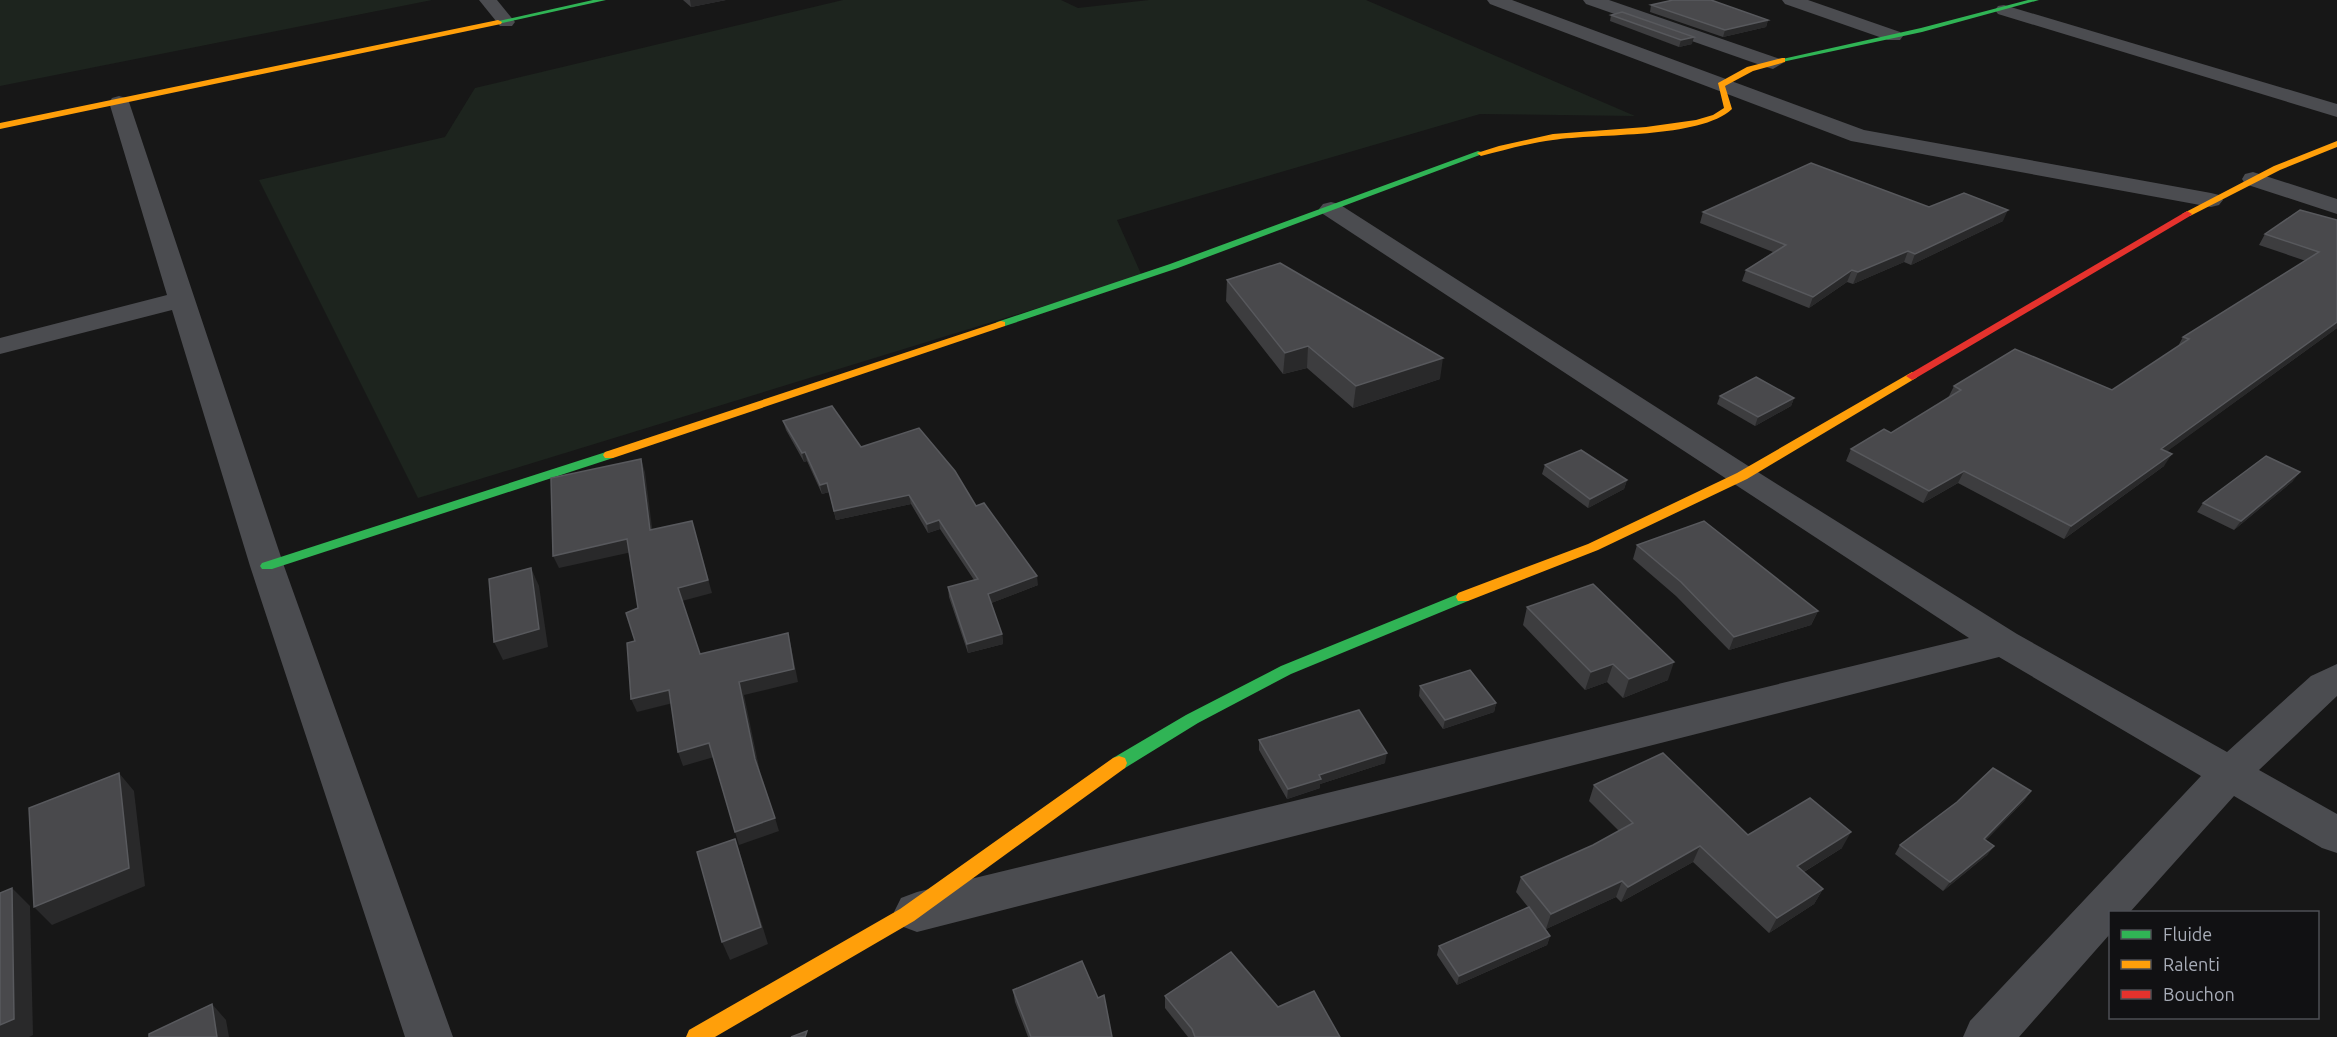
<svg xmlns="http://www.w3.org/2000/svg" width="2337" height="1037" font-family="Ubuntu,sans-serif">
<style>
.green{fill:#1d241e}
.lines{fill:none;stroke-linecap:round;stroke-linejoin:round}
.street{fill:#4b4c50;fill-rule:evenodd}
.fast{fill:#30b455;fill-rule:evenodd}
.slow{fill:#ff9f0a;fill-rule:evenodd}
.jam{fill:#e5322d;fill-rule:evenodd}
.wall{fill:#3d3d3f}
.shaded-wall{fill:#29292a}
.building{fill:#49494c;stroke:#58595d;stroke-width:1.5}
</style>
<rect width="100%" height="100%" fill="#171717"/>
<g class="green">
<path d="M0 0H432L0 86Z"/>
<path d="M843 0H1061L1078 8 1149 0H1366L1635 116 1480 114 1117 220 1142 276 418 498 259 180 445 137 475 88Z"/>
</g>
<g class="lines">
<g class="street">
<path d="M479 0H497L515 22 512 26H500Z"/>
<path d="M1487 0H1512L1864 130 2211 193 2219 195 2223 200 2219 205 2211 207 1851 141 1490 4Z"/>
<path d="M1583 0H1609L1780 59 1783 63 1773 69 1766 67 1586 4Z"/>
<path d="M1782 0H1808L1900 32 1903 36 1900 40H1888L1785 4Z"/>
<path d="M2004 5 2337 104V117L1998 14 1995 10 1998 6Z"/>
<path d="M119 96 126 98 129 102 284 566 453 1037H405L250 566 172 310 0 354V338L167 295 109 102 112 98Z"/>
<path d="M2253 172 2337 199V214L2245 184 2242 179 2245 174Z"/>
<path d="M1331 202 1339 204 1753 469 2017 634 2227 752 2311 676 2337 664V696L2259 770 2337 814V853L2322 848 2234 796 2130 912H2110V934L2019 1037H1963L1970 1021 2201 776 1999 657 917 932 901 926 894 912 901 898 917 892 1969 638 1323 214 1319 209 1323 204Z"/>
</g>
<g class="fast">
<path d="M593 0H606L498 24 494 22Z"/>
<path d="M2028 0H2039L1922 32 1782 62 1778 60 1921 28Z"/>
<path d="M1478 151 1485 153 1178 268 1005 326H997L995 324 997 322 1170 264Z"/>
<path d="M609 451 613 452 615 455 613 458 272 569H262L260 566 262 563Z"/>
<path d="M1463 592 1468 593 1470 597 1468 601 1291 674 1198 723 1125 768 1119 770 1113 768 1111 763 1113 758 1186 715 1281 666Z"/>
</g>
<g class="slow">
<path d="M498 20 502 22 501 24 0 129V123Z"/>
<path d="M1782 58H1785V62L1753 71 1725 86 1732 109C1700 139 1598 133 1553 140 1529 143 1505 150 1481 156L1477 153 1499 146 1553 134 1646 127 1696 120 1713 115 1724 108 1718 83 1747 67Z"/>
<path d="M2337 141V147L2280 170 2190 216 2182 214 2274 166Z"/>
<path d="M1001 321 1005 322V326L613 458H605L603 455 605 452Z"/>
<path d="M1912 372 1916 374 1918 376 1916 378 1747 479 1598 550 1468 601H1458L1456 597 1458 593 1588 544 1737 473Z"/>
<path d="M1119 756 1125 758 1127 763 1125 768 914 921 715 1037H686L689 1030 900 909 1113 758Z"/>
</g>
<path class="jam" d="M2187 211 2192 214 2190 216 1916 378 1912 380 1906 376Z"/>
</g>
<g class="wall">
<path d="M683 0H726L691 7Z"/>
<path d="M1651 5 1768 20 1766 27 1723 37 1650 12Z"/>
<path d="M1611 15 1692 44 1679 47 1610 21Z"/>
<path d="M1929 207 2003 221 1911 265 1904 262 1853 284 1847 282 1809 308 1742 281 1746 270 1773 252 1700 223 1703 212Z"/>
<path d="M2337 220V328L2167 451 2164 466 2064 539 1958 483 1923 503 1846 461 1851 449 1891 433 1948 398 1954 386 2112 390 2177 348 2183 337 2306 261 2259 245 2265 234Z"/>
<path d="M1227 280 1440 379 1353 408 1307 368 1283 374 1226 301Z"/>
<path d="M1720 396 1794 398 1791 406 1755 426 1717 404Z"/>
<path d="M783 421 861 447 976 506 1038 585 991 603 1002 634 1003 644 968 653 949 597 948 587 974 580 940 529 928 533 911 504 836 520 829 492 822 494 807 461 804 462 786 430Z"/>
<path d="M1545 465 1627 480 1624 489 1588 508 1542 474Z"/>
<path d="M2293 481 2234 530 2197 512 2203 503Z"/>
<path d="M1637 545 1818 611 1811 625 1729 650 1676 596 1633 559Z"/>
<path d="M1527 607 1668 680 1623 698 1607 682 1585 690 1523 625Z"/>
<path d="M1420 686 1496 703 1494 712 1443 729 1419 696Z"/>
<path d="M1259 740 1385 763 1320 784V788L1287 799 1259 750Z"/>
<path d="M1594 785 1748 835 1842 848 1804 872 1823 889 1814 904 1769 933 1693 862 1621 902 1616 897 1546 929 1550 936 1547 945 1457 985 1437 955 1439 946 1528 907 1516 892 1521 877 1593 845 1619 831 1589 801Z"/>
<path d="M2031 791 2024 801 1986 840 1994 846 1987 855 1943 891 1895 854 1900 845Z"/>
<path d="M1013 990 1112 1037H1028L1015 1002Z"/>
<path d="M1165 996 1278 1007 1340 1037H1188L1165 1008Z"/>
</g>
<g class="shaded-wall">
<path d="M690 0H726L691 7Z"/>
<path d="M1768 20 1766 27 1723 37 1725 30Z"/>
<path d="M1694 37 1692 44 1679 47 1681 40Z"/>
<path d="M2008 210 2003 221 1911 265 1915 254Z"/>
<path d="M1908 251 1904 262 1853 284 1858 272Z"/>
<path d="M1852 270 1847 282 1809 308 1813 297Z"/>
<path d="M2337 322V328L2154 461 2161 449Z"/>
<path d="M1308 346 1307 368 1283 374 1285 353Z"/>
<path d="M1443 358 1440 379 1353 408 1356 386Z"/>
<path d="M1794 398 1791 406 1755 426 1758 417Z"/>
<path d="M805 452 807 461 804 462 802 453Z"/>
<path d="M2172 454 2164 466 2064 539 2071 526Z"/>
<path d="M641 459 645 472 654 543 650 530Z"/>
<path d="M1964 471 1958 483 1923 503 1929 491Z"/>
<path d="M2300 472 2293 481 2234 530 2241 521Z"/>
<path d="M1627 480 1624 489 1588 508 1590 499Z"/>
<path d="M827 483 829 492 822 494 820 485Z"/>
<path d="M909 495 911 504 836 520 834 511Z"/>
<path d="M939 520 940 529 928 533 927 524Z"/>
<path d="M692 521 712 593 682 601 678 588Z"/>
<path d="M627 539 632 552 559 568 553 556Z"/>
<path d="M531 568 539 586 548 647 503 660 494 642Z"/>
<path d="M1037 576 1038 585 989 604 988 594Z"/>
<path d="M1818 611 1811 625 1729 650 1734 637Z"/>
<path d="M788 633 791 646 798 682 744 695 760 772 755 759 739 682Z"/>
<path d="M1002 634 1003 644 968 653 967 644Z"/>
<path d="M1674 662 1668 680 1623 698 1629 679Z"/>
<path d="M1613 664 1607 682 1585 690 1591 672Z"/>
<path d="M669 690 673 703 637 712 631 699Z"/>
<path d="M1496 703 1494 712 1443 729 1445 720Z"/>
<path d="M709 743 714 757 683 766 678 752Z"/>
<path d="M1387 753 1385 763 1320 784V788L1287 799 1288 789 1319 775Z"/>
<path d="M119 773 134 791 145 886 52 925 34 907Z"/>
<path d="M2031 791 2024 801 1978 848 1984 839Z"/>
<path d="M775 818 779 831 739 845 735 832Z"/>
<path d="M1851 832 1842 848 1789 881 1797 866Z"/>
<path d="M735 839 741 857 768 944 730 960 722 942Z"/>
<path d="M1700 846 1693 862 1621 902 1628 887Z"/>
<path d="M1994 846 1987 855 1943 891 1950 882Z"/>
<path d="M1622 881 1616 897 1546 929 1551 914Z"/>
<path d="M12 888 30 906 33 1035 29 1037H0V1025Z"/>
<path d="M1823 889 1814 904 1769 933 1777 918Z"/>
<path d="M1550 936 1547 945 1457 985 1459 976Z"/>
<path d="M212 1004 226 1020 229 1037H217Z"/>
</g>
<g class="building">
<path d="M1673 0H1711L1768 20 1725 30 1651 5Z"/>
<path d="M1622 12 1694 37 1681 40 1611 15Z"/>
<path d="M1811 163 1929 207 1964 193 2008 210 1915 254 1908 251 1858 272 1852 270 1813 297 1746 270 1786 245 1703 212Z"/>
<path d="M2300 210 2337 220V322L2161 449 2172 454 2071 526 1964 471 1929 491 1851 449 1884 429 1891 433 1961 390 1954 386 2015 349 2112 390 2189 339 2183 337 2319 252 2265 234Z"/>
<path d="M1280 263 1443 358 1356 386 1308 346 1285 353 1227 280Z"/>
<path d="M1756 377 1794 398 1758 417 1720 396Z"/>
<path d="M832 406 861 447 919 428 955 471 976 506 984 503 1037 576 988 594 1002 634 967 644 948 587 978 579 939 520 927 524 909 495 834 511 827 483 820 485 805 452 802 453 783 421Z"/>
<path d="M1581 450 1627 480 1590 499 1545 465Z"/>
<path d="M2266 456 2300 472 2241 521 2203 503Z"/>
<path d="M641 459 650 530 692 521 708 580 678 588 700 654 788 633 794 669 739 682 755 759 775 818 735 832 709 743 678 752 669 690 631 699 627 643 635 641 626 613 638 608 627 539 553 556 551 478Z"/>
<path d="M1704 521 1818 611 1734 637 1681 582 1637 545Z"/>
<path d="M531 568 539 629 494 642 489 579Z"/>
<path d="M1593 584 1674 662 1629 679 1613 664 1591 672 1527 607Z"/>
<path d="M1470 670 1496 703 1445 720 1420 686Z"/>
<path d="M1359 710 1387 753 1319 775 1321 779 1288 789 1259 740Z"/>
<path d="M1663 753 1748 835 1810 798 1851 832 1797 866 1823 889 1777 918 1700 846 1628 887 1622 881 1551 914 1521 877 1593 845 1633 823 1594 785Z"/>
<path d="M1993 768 2031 791 1984 839 1994 846 1950 882 1900 845 1957 802Z"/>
<path d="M119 773 129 868 34 907 29 808Z"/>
<path d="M735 839 761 927 722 942 697 852Z"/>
<path d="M12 888 14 1019 0 1025V893Z"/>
<path d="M1529 907 1550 936 1459 976 1439 946Z"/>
<path d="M1231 952 1278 1007 1314 991 1340 1037H1195L1192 1029 1165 996Z"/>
<path d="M1082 961 1098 998 1104 995 1112 1037H1031L1013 990Z"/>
<path d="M212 1004 217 1037H149V1034Z"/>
<path d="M807 1031 805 1037H791Z"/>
</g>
<rect x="2109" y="911" width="210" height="108" fill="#111113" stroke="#4d4f55" stroke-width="1.5"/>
<rect x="2121" y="930" width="30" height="9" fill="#30b455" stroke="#4d4f55" stroke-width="1.5"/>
<text x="2163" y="941" font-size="18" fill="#a8adb8">Fluide</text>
<rect x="2121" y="960" width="30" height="9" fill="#ff9f0a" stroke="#4d4f55" stroke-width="1.5"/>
<text x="2163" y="971" font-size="18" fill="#a8adb8">Ralenti</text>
<rect x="2121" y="990" width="30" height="9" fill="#e5322d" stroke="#4d4f55" stroke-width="1.5"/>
<text x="2163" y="1001" font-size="18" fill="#a8adb8">Bouchon</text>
</svg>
